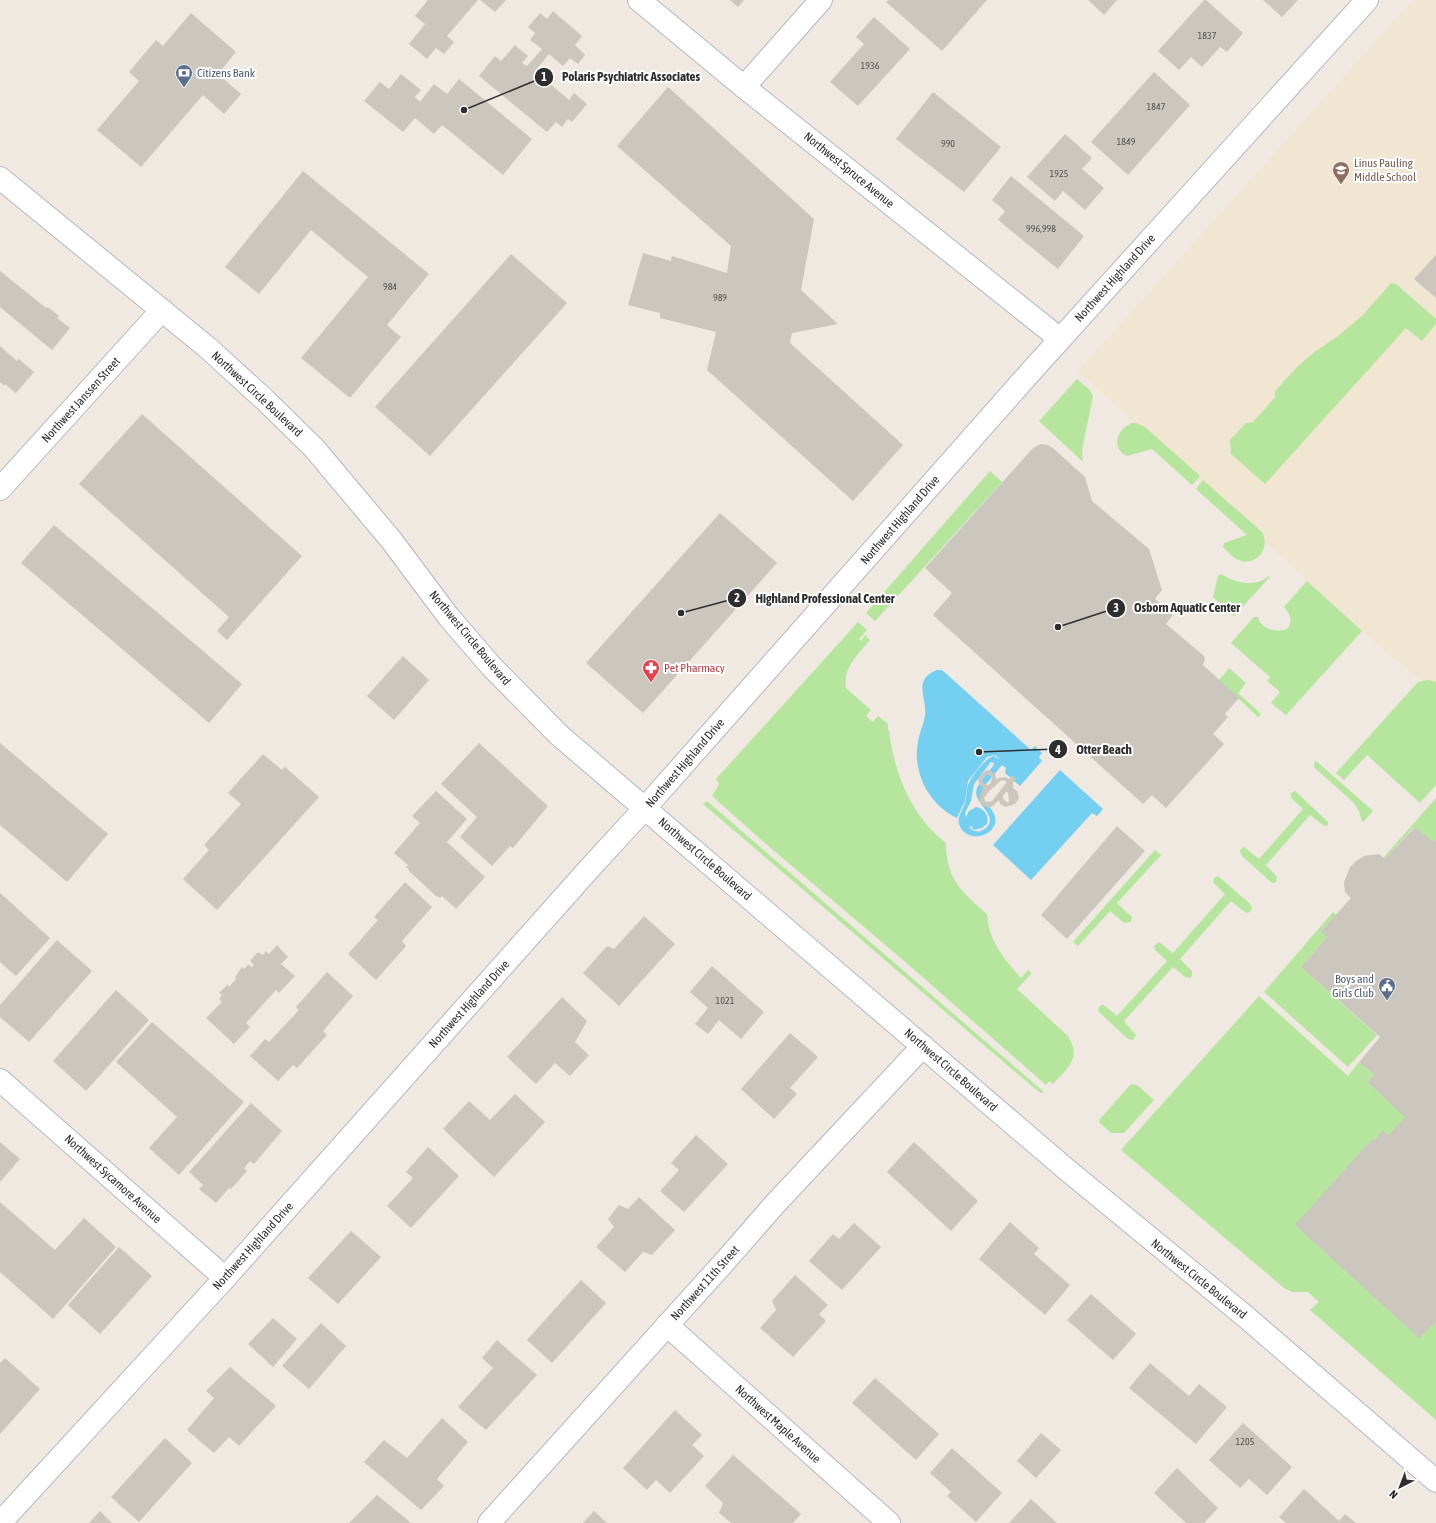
<svg xmlns="http://www.w3.org/2000/svg" width="1436" height="1523" font-family="'Asap Condensed',sans-serif">
<style>
.education{fill:#f0e6d1}
.green{fill:#b6e59e}
.water{fill:#75cff0;fill-rule:evenodd}
.building{fill:#cbc7bf;fill-rule:evenodd}
.lines{fill:none;stroke-linecap:round;stroke-linejoin:round}
.street-casing{stroke:#b4b7c1;stroke-width:24}
.secondary-casing{stroke:#b4b7c1;stroke-width:24}
.street{stroke:#fff;stroke-width:22}
.secondary{stroke:#fff;stroke-width:22}
.labels{text-anchor:middle;dominant-baseline:central;stroke-width:4;stroke-linejoin:round;paint-order:stroke}
.number-label{font-size:10px;fill:#555452}
.service-label{font-size:12px;fill:#4e5e75;stroke:#fff;text-anchor:start}
.education-label{font-size:12px;fill:#785e54;stroke:#fff;text-anchor:start}
.street-label{font-size:12px;fill:#2e2e2e;stroke:#fff}
.health-label{font-size:12px;fill:#be3a42;stroke:#fff;text-anchor:start}
.leader{fill:none;stroke:#2e2e2e;stroke-width:1.5}
.callout-dot{fill:#2e2e2e;stroke:#fff;stroke-width:1.5}
.mark-label{font-size:12px;text-anchor:middle;font-weight:bold;fill:#fff}
.callout-label{font-size:13px;text-anchor:middle;font-weight:bold;fill:#2e2e2e;stroke:#fff;stroke-width:4;stroke-linejoin:round;paint-order:stroke}
</style>
<rect width="100%" height="100%" fill="#efe9e1"/>
<path class="education" d="M1413 0H1436V683L1422 681 1378 645 1078 371Z"/>
<g class="green">
<path d="M1391 283 1396 284 1436 319V324L1422 341 1406 328 1265 484 1231 454 1230 440 1246 423 1253 422 1275 397V391L1297 367 1312 354 1338 336 1362 316Z"/>
<path d="M1077 379 1090 390 1093 396 1082 450 1083 462 1039 421Z"/>
<path d="M1132 423H1136L1145 427 1200 476 1192 485 1152 449 1127 456C1110 448 1117 429 1132 423Z"/>
<path d="M990 471 1002 482 875 621 866 613Z"/>
<path d="M1203 480 1262 532C1270 546 1259 565 1241 561 1234 559 1228 552 1223 547L1224 543 1247 535 1196 489Z"/>
<path d="M1221 574C1235 583 1254 588 1269 576L1270 577 1234 616 1213 597 1218 576Z"/>
<path d="M1307 581 1362 631 1286 715 1271 703 1280 692 1267 681 1270 677 1231 643 1254 617H1258C1260 629 1277 633 1287 629 1294 621 1290 614 1284 607Z"/>
<path d="M858 622 867 630 859 639 861 641 865 635 870 640C858 655 843 667 846 688L871 710 866 716 873 722 878 716 888 724V730L889 731C894 772 911 816 946 843 946 878 961 892 987 914 989 942 1003 957 1021 978L1028 970 1032 973 1017 989 1068 1036C1082 1059 1067 1068 1053 1084L1049 1081 1046 1085 903 960 766 844 712 796 719 784 716 779Z"/>
<path d="M1229 668 1246 683 1238 693 1261 714 1258 717 1219 680Z"/>
<path d="M1428 680 1436 682V785L1420 803 1367 755 1344 780 1336 773 1418 682Z"/>
<path d="M1316 761 1373 811 1363 822H1362L1359 811 1354 803 1314 767V764Z"/>
<path d="M1295 791 1328 822V825L1324 826 1310 815 1266 865 1277 877 1276 882 1272 883 1241 855 1240 850 1244 847 1259 859 1303 809 1291 798V793Z"/>
<path d="M1436 798V839L1434 842 1414 827 1385 859 1383 858Z"/>
<path d="M707 801 1044 1092 1041 1093 1034 1088 703 804Z"/>
<path d="M1155 850 1161 855 1117 903 1132 917 1131 922 1124 923 1110 911 1078 946 1073 942Z"/>
<path d="M1218 876 1250 904 1252 908 1250 912 1246 913 1231 901 1180 959 1192 971V976L1190 978 1185 977 1173 967 1124 1021 1136 1035 1133 1040 1128 1039 1099 1012 1098 1009 1101 1005H1104L1117 1016 1167 961 1155 950 1154 946 1159 942 1173 953 1225 894 1213 882 1214 878Z"/>
<path d="M1333 912 1336 915 1320 932 1327 937 1301 967 1377 1035 1348 1067 1264 992Z"/>
<path d="M1259 996 1348 1076 1359 1062 1374 1075 1367 1082 1436 1144V1175L1336 1283 1436 1180V1420L1310 1310 1319 1302 1308 1292H1292L1284 1288 1121 1150Z"/>
<path d="M1131 1084 1137 1085 1154 1100 1124 1133H1111L1099 1122 1100 1119Z"/>
</g>
<g class="water">
<path d="M937 670H942L1031 750 1035 746 1042 753 1039 757 1042 761 1020 786 1005 773 1006 768 1002 765 983 788C978 804 999 808 995 824 989 840 964 841 959 824 957 816 963 810 965 803 967 797 966 791 968 785 971 777 986 757 994 756L1000 760 995 755 987 757 968 781 965 801 957 818C929 805 912 772 918 742 919 732 924 725 925 715 927 697 912 680 937 670ZM991 762 994 763 993 766C988 773 977 783 976 792 976 805 999 816 986 828 982 831 979 832 974 831L969 827 971 826 974 830 982 828 987 824C989 816 985 809 976 807L969 811 966 817 965 813 971 801 974 784Z"/>
<path d="M1060 770 1103 809 1097 816 1092 813 1031 880 993 845Z"/>
</g>
<g class="building">
<path d="M428 0H478L447 36 454 42 444 54 436 48 427 59 409 44 425 24 415 16Z"/>
<path d="M480 0H506L495 12Z"/>
<path d="M730 0H744L738 7Z"/>
<path d="M889 0H987L942 51 886 2Z"/>
<path d="M1088 0H1117L1104 15Z"/>
<path d="M1204 0H1206L1243 33 1227 52 1220 47 1202 67 1191 57 1179 70 1158 51Z"/>
<path d="M1263 0H1298L1282 17Z"/>
<path d="M553 11 582 36 575 45 585 55 578 64 570 58 563 66 549 54 535 71 569 100 574 93 587 104 572 122 568 119 562 127 556 122 547 132 479 76 495 56 501 61 515 45 528 56 522 63 527 66 542 49 530 40 535 33 528 27 540 13 547 19Z"/>
<path d="M191 13 236 52 218 74 241 94 224 114 203 95 141 167 97 130 139 81 129 72 156 40 163 46Z"/>
<path d="M874 17 910 49 858 106 830 82 864 44 856 37Z"/>
<path d="M1154 72 1190 105 1128 175 1091 142Z"/>
<path d="M401 74 421 90 415 97 420 102 434 84 447 94 459 79 532 139 503 175 442 125 434 134 415 118 403 132 364 101 380 82 389 89Z"/>
<path d="M668 87 814 219 801 290 838 324 792 333 790 343 903 445 853 501 707 370 716 332 660 318V313L628 305 643 253 671 261 672 256 727 273 731 246 617 146Z"/>
<path d="M933 92 1001 147 964 192 896 139Z"/>
<path d="M1065 134 1092 158 1082 169 1104 188 1085 210 1063 191 1055 201 1027 177Z"/>
<path d="M303 171 429 274 387 325 401 337 350 398 301 358 368 277 311 230 259 294 225 267Z"/>
<path d="M1011 176 1084 236 1058 269 998 220 1005 211 992 200Z"/>
<path d="M511 254 567 303 430 456 375 407Z"/>
<path d="M1436 255V298L1414 279Z"/>
<path d="M0 271 46 308 48 307 59 316 57 318 70 328 52 350 0 307Z"/>
<path d="M0 346 17 361 19 359 34 372 16 393 5 384 4 386 0 382Z"/>
<path d="M142 414 302 556 227 640 217 631 229 617 79 484Z"/>
<path d="M1041 444 1048 445 1054 449 1085 477 1092 501 1149 549 1162 590 1155 599 1173 615 1166 624 1204 656 1205 659 1203 665 1239 698 1225 714 1228 717 1213 734 1224 744 1166 808 1152 795 1143 804 933 615 952 593 925 568 1033 448Z"/>
<path d="M720 513 777 563 643 713 586 663Z"/>
<path d="M54 525 242 684 209 723 21 563Z"/>
<path d="M403 656 429 680 394 720 367 696Z"/>
<path d="M0 743 108 834 67 882 0 825Z"/>
<path d="M479 743 548 806 513 848 510 846 492 866 460 837 477 817 441 784Z"/>
<path d="M263 754 282 770 285 767 319 797 217 910 183 879 209 850 204 845 241 804 228 793Z"/>
<path d="M987 770 992 772 995 774 996 779 1004 777 1010 779 1012 775 1016 779 1013 783V788L1017 791 1019 798 1015 804 1005 807 1000 804 999 800 993 806 988 808 980 803V795L983 788 979 784 978 778 984 772ZM987 774 991 776 992 779 990 784 987 785 983 783 982 779ZM1003 780 1007 782 992 801 989 802 985 801 984 798 990 790 994 787 1000 781ZM1006 792H1008L1009 802H1007L1003 799V796Z"/>
<path d="M436 791 467 819 447 842 485 877 456 909 442 896 440 898 438 896 437 897 408 870 409 869 406 867 408 865 394 853 420 823 412 816Z"/>
<path d="M1117 826 1145 851 1067 939 1041 915Z"/>
<path d="M1415 827 1434 842 1436 839V1322L1419 1338 1295 1225 1372 1139 1374 1141 1383 1130 1388 1136 1405 1117 1367 1082 1374 1075 1359 1062 1380 1037 1301 967 1327 937 1320 932 1351 898 1345 892 1344 882 1350 867 1356 861 1364 856 1371 855 1379 854 1385 859Z"/>
<path d="M405 882 432 907 402 941 406 946 376 980 348 954 378 920 374 917Z"/>
<path d="M0 893 50 938 16 976 0 962Z"/>
<path d="M644 916 675 944 619 1006 583 973 607 946 614 949Z"/>
<path d="M57 940 92 971 29 1042 0 1017V1005Z"/>
<path d="M277 945 288 957 281 964 295 976 279 993 276 990 246 1023 250 1027 234 1044 206 1018 222 1002 219 999 222 995 219 993 228 984 229 987 236 979 235 977 242 967 245 969 248 964 251 967 254 965 250 961 258 952 263 955 266 951 269 954Z"/>
<path d="M712 966 764 1012 741 1039 719 1020 708 1034 695 1024 708 1008 690 992Z"/>
<path d="M327 972 353 996 323 1031 327 1035 297 1068 293 1065 278 1081 250 1056 265 1039 269 1042 299 1010 296 1007Z"/>
<path d="M116 990 149 1020 86 1091 53 1061Z"/>
<path d="M562 997 587 1021 575 1042 589 1055 570 1076 555 1063 536 1084 507 1057Z"/>
<path d="M152 1022 244 1102 179 1175 149 1148 177 1117 116 1062Z"/>
<path d="M790 1033 818 1057 790 1088 797 1094 774 1119 741 1089Z"/>
<path d="M515 1094 545 1122 494 1177 443 1129 469 1101 490 1120Z"/>
<path d="M251 1103 282 1131 254 1164 250 1161 244 1168 247 1171 231 1189 229 1188 216 1203 199 1189 203 1185 189 1172Z"/>
<path d="M696 1135 728 1164 684 1212 660 1191 679 1170 671 1163Z"/>
<path d="M0 1142 20 1159 0 1182Z"/>
<path d="M914 1142 978 1201 951 1231 887 1172Z"/>
<path d="M428 1147 459 1176 411 1228 387 1206 413 1178 406 1172Z"/>
<path d="M639 1197 675 1230 652 1255 643 1252 625 1272 596 1247 614 1227 608 1219 619 1205 628 1209Z"/>
<path d="M0 1202 55 1250 84 1218 116 1247 53 1319 0 1272Z"/>
<path d="M1010 1222 1039 1248 1034 1254 1070 1285 1045 1315 979 1259Z"/>
<path d="M854 1223 881 1247 842 1290 809 1261 833 1234 839 1239Z"/>
<path d="M351 1231 381 1257 338 1304 308 1278Z"/>
<path d="M119 1247 152 1276 100 1334 68 1305Z"/>
<path d="M795 1275 828 1305 819 1314 826 1321 793 1357 760 1328 776 1310 772 1301Z"/>
<path d="M581 1280 606 1303 552 1363 527 1340Z"/>
<path d="M1091 1294 1136 1334 1113 1360 1067 1320Z"/>
<path d="M273 1318 297 1339 273 1367 248 1344Z"/>
<path d="M321 1323 346 1346 309 1389 282 1366Z"/>
<path d="M497 1340 537 1375 486 1430 458 1407 493 1368 482 1358Z"/>
<path d="M5 1358 40 1389 0 1434V1363Z"/>
<path d="M1150 1363 1189 1396 1199 1384 1227 1407 1196 1444 1129 1388Z"/>
<path d="M230 1367 276 1406 239 1446 229 1437 214 1453 187 1430 214 1398 206 1391Z"/>
<path d="M875 1378 939 1434 916 1460 852 1403Z"/>
<path d="M675 1410 702 1435 692 1445 704 1456 670 1493 656 1480 647 1490 623 1468Z"/>
<path d="M442 1418 468 1442 437 1479 444 1486 421 1510 364 1462 384 1440 407 1458Z"/>
<path d="M1243 1423 1292 1467 1267 1495 1249 1479 1240 1488 1209 1460Z"/>
<path d="M1041 1433 1061 1450 1036 1478 1017 1461Z"/>
<path d="M165 1438 192 1463 139 1522 111 1497Z"/>
<path d="M952 1448 1002 1493 976 1522 947 1496 951 1492 930 1473Z"/>
<path d="M733 1455 801 1514 793 1523H731L719 1513 723 1503 705 1486Z"/>
<path d="M1177 1468 1218 1508 1204 1523H1186L1154 1493Z"/>
<path d="M1304 1489 1339 1521 1345 1514 1356 1523H1286L1279 1517Z"/>
<path d="M377 1495 410 1522 409 1523H349Z"/>
<path d="M1031 1499 1057 1523H1009Z"/>
<path d="M100 1511 112 1523H89Z"/>
<path d="M594 1511 607 1523H583Z"/>
</g>
<g class="lines">
<defs>
<g id="street">
<path d="M639 0 744 87 1060 339"/>
<path d="M744 87 821 0"/>
<path d="M0 489 162 310"/>
<path d="M0 1080 225 1278"/>
<path d="M667 1325 889 1523"/>
<path d="M489 1523 727 1259 775 1204 923 1046"/>
</g>
<g id="secondary">
<path d="M0 178 208 348 265 400 314 448 392 541 448 616 491 666 559 735 1066 1169 1246 1317 1436 1481"/>
<path d="M0 1523 225 1278 589 869 645 808 1035 367 1367 0"/>
</g>
</defs>
<use href="#street" class="street-casing"/>
<use href="#secondary" class="secondary-casing"/>
<use href="#street" class="street"/>
<use href="#secondary" class="secondary"/>
</g>
<defs>
<symbol id="bank-pin" viewBox="-11 -11 22 30"><path d="M0 17L-7.5 6A9.5 9.5 0 1 1 7.5 6Z" fill="#5c6f8a" stroke="#fff"/><path d="M-6-4H6V4H-6ZM0-2.3a2.3 2.3 0 1 0 0 4.6a2.3 2.3 0 1 0 0-4.6Z" fill="#fff"/></symbol>
<symbol id="school-pin" viewBox="-11 -11 22 30"><path d="M0 17L-7.5 6A9.5 9.5 0 1 1 7.5 6Z" fill="#8d6e63" stroke="#fff"/><path d="M0-5L7-2L0 1L-7-2ZM-4 1L0 2.5L4 1V4Q0 6-4 4Z" fill="#fff"/></symbol>
<symbol id="pharmacy-pin" viewBox="-11 -11 22 30"><path d="M0 17L-7.5 6A9.5 9.5 0 1 1 7.5 6Z" fill="#e0444e" stroke="#fff"/><path d="M-2-6h4v4h4v4h-4v4h-4v-4h-4v-4h4Z" fill="#fff"/></symbol>
<symbol id="civic-pin" viewBox="-11 -11 22 30"><path d="M0 17L-7.5 6A9.5 9.5 0 1 1 7.5 6Z" fill="#5c6f8a" stroke="#fff"/><path d="M-.6-6.5H3V-4.5H.6V-3L4-1V1h2V6H-6V1h2V-1L-.6-3ZM-1.2 2.5V6h2.4V2.5Z" fill="#fff"/></symbol>
</defs>
<g fill-rule="evenodd">
<use href="#bank-pin" x="174" y="63" width="20" height="27"/>
<use href="#school-pin" x="1331" y="160" width="20" height="27"/>
<use href="#pharmacy-pin" x="641" y="658" width="20" height="27"/>
<use href="#civic-pin" x="1377" y="976" width="20" height="27"/>
</g>
<g class="labels">
<g class="number-label">
<text x="1207" y="35">1837</text>
<text x="870" y="65">1936</text>
<text x="1156" y="106">1847</text>
<text x="1126" y="141">1849</text>
<text x="948" y="143">990</text>
<text x="1059" y="173">1925</text>
<text x="1041" y="228">996,998</text>
<text x="390" y="286">984</text>
<text x="720" y="297">989</text>
<text x="725" y="1000">1021</text>
<text x="1245" y="1441">1205</text>
</g>
<g class="service-label">
<text x="197" y="73">Citizens Bank</text>
<text x="1374" y="979" text-anchor="end">Boys and<tspan x="1374" dy="14">Girls Club</tspan></text>
</g>
<g class="education-label">
<text x="1354" y="163">Linus Pauling<tspan x="1354" dy="14">Middle School</tspan></text>
</g>
<g class="street-label">
<text transform="translate(849 170) rotate(39)">Northwest Spruce Avenue</text>
<text transform="translate(1115 278) rotate(-48)">Northwest Highland Drive</text>
<text transform="translate(257 394) rotate(43)">Northwest Circle Boulevard</text>
<text transform="translate(81 400) rotate(-48)">Northwest Janssen Street</text>
<text transform="translate(900 520) rotate(-49)">Northwest Highland Drive</text>
<text transform="translate(470 638) rotate(50)">Northwest Circle Boulevard</text>
<text transform="translate(685 763) rotate(-49)">Northwest Highland Drive</text>
<text transform="translate(705 859) rotate(41)">Northwest Circle Boulevard</text>
<text transform="translate(469 1004) rotate(-48)">Northwest Highland Drive</text>
<text transform="translate(951 1070) rotate(41)">Northwest Circle Boulevard</text>
<text transform="translate(113 1179) rotate(42)">Northwest Sycamore Avenue</text>
<text transform="translate(253 1246) rotate(-48)">Northwest Highland Drive</text>
<text transform="translate(1199 1279) rotate(39)">Northwest Circle Boulevard</text>
<text transform="translate(705 1283) rotate(-48)">Northwest 11th Street</text>
<text transform="translate(778 1424) rotate(42)">Northwest Maple Avenue</text>
</g>
<g class="health-label">
<text x="664" y="668">Pet Pharmacy</text>
</g>
</g>
<path class="leader" d="M464 110L544 77M681 613L737 598M1058 627L1116 608M979 752L1058 749"/>
<g class="callout-dot">
<circle cx="464" cy="110" r="4"/>
<circle cx="681" cy="613" r="4"/>
<circle cx="1058" cy="627" r="4"/>
<circle cx="979" cy="752" r="4"/>
<circle cx="544" cy="77" r="10"/>
<circle cx="737" cy="598" r="10"/>
<circle cx="1116" cy="608" r="10"/>
<circle cx="1058" cy="749" r="10"/>
</g>
<g class="mark-label">
<text x="544" y="81">1</text>
<text x="737" y="602">2</text>
<text x="1116" y="612">3</text>
<text x="1058" y="754">4</text>
</g>
<g class="callout-label">
<text x="631" y="81">Polaris Psychiatric Associates</text>
<text x="825" y="603">Highland Professional Center</text>
<text x="1187" y="612">Osborn Aquatic Center</text>
<text x="1104" y="754">Otter Beach</text>
</g>
<g transform="translate(1400 1487) rotate(222)" stroke="#ffffff" stroke-width="3" paint-order="stroke">
<path d="M0-3L7 15L0 10L-7 15Z" fill="#2e2e2e"/>
<text y="-6" font-size="11" font-weight="bold" text-anchor="middle" fill="#2e2e2e">N</text>
</g>
</svg>
